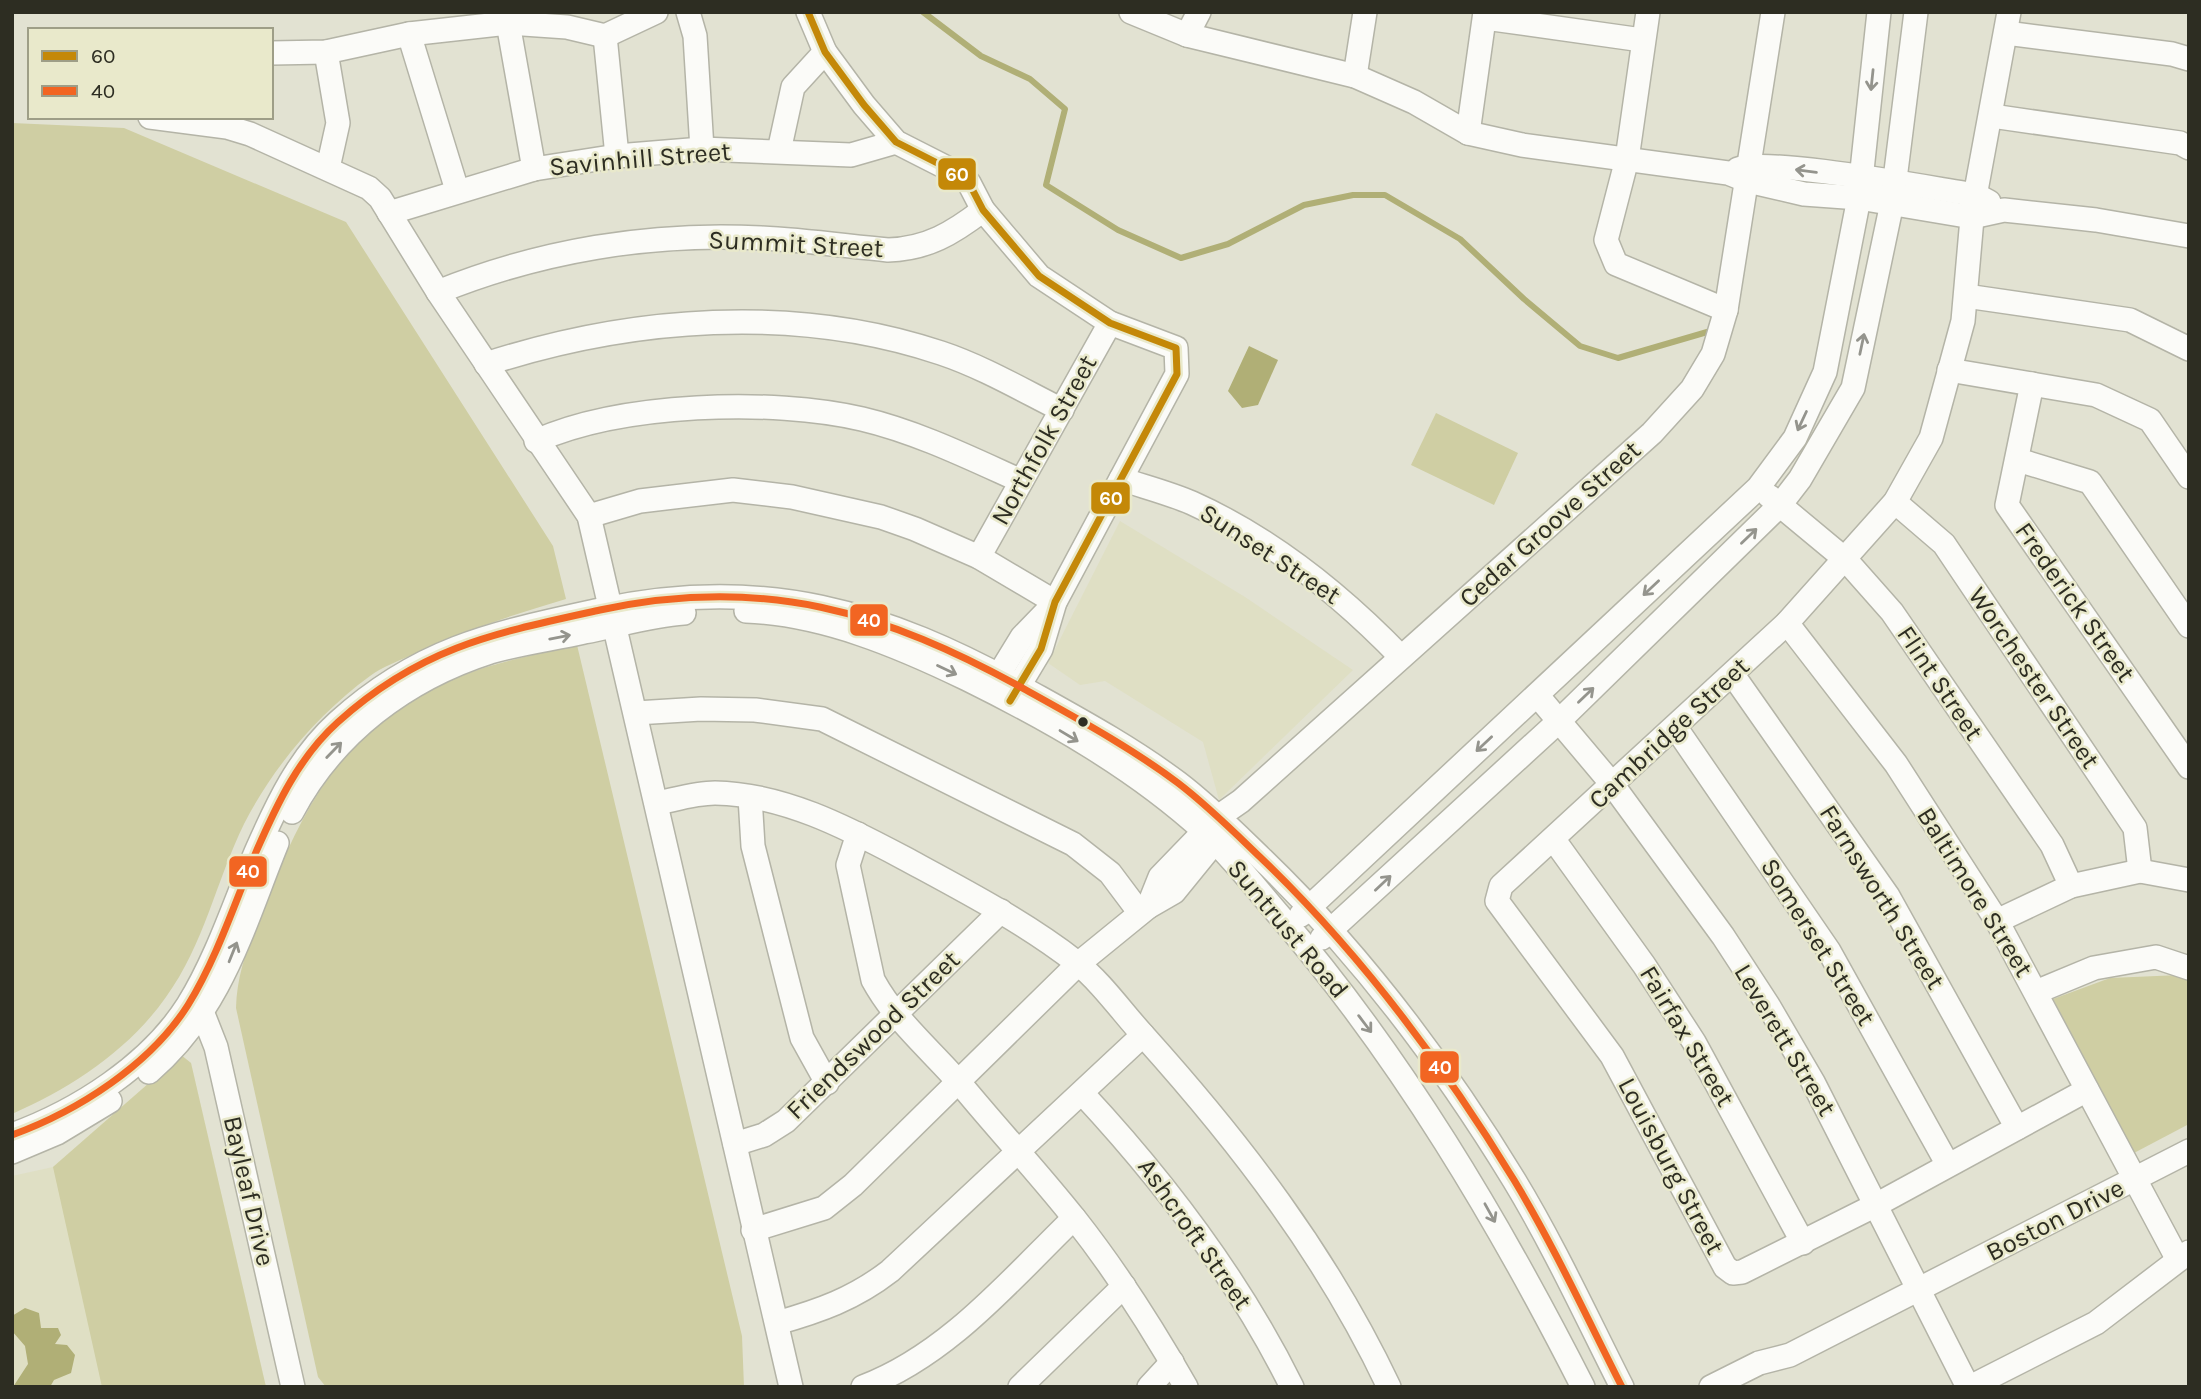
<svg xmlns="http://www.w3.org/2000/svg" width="2201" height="1399" font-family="Karla,sans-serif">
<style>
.built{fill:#dfdfc4}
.green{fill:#cfcea3}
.water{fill:#b0af76}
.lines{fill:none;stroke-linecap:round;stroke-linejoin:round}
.stream{stroke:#b0af76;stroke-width:6}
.minor-casing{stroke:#b4b4a7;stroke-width:26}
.minor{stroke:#fbfbf8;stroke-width:23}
.bus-1-casing{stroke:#e9e9cb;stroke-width:12}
.bus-2-casing{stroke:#e9e9cb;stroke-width:12}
.bus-1{stroke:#c48808;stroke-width:7}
.bus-2{stroke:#f26522;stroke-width:7}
.oneway{stroke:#94948d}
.bus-dot{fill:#2d2d22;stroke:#e9e9cb;stroke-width:2.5}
.labels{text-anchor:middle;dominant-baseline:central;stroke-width:5;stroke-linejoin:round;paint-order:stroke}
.street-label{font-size:26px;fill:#2d2d22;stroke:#e9e9cb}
.line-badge{stroke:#e9e9cb;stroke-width:2.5}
.badge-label{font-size:19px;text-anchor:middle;font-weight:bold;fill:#fff}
</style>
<rect width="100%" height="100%" fill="#e2e2d2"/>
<g class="built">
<path d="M1120 521 1245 597 1353 670 1219 800 1203 742 1105 681 1080 685 1048 663Z"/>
<path d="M181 1055 191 1063 266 1387H12V1176L53 1167Z"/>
</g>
<g class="green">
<path d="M12 123 124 128 346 222 553 546 566 599C512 615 463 631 412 655 398 661 382 667 370 676 318 714 273 767 244 824 216 881 204 945 166 997 129 1050 71 1088 12 1114Z"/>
<path d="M1436 413 1518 453 1494 505 1411 465Z"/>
<path d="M577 645 742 1336 744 1387H326L318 1377 236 1008C237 965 256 927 272 887 311 788 360 714 464 675 500 661 539 654 577 645Z"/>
<path d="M2180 975 2189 978V1124L2134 1153 2053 999 2110 978Z"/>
<path d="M181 1055 191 1063 266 1387H102L53 1167Z"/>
</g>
<g class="water">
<path d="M1249 346 1278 360 1258 405 1242 408 1228 391Z"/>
<path d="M25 1308 39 1313 41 1328H58L61 1335 55 1344 67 1345 75 1355 71 1373 54 1380 50 1387H13L28 1364 25 1346 12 1331V1316Z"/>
</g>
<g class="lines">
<path class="stream" d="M923 12 981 56 1030 79 1065 109 1046 185 1118 230 1181 258 1228 244 1304 205 1353 195H1385L1460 239 1524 299 1580 346 1618 358 1714 330"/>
<defs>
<g id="minor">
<path d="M688 12 695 36 702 149"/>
<path d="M808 12 825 52 864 105 896 142 953 171 969 183 983 210 1039 276 1110 323 1176 348 1177 374 1055 602 1041 649 1011 699"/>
<path d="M1131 12 1187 35 1355 76 1414 102 1468 133 1522 145 1728 173 1748 181 1804 194 1859 198 1972 217 2004 210 2096 220 2189 236"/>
<path d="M1648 12 1627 159 1606 240 1616 264 1726 310"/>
<path d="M2009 12 1973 207 1963 321 1931 438 1895 502 1787 623 1501 886 1497 901 1612 1056 1725 1267 1733 1273 1742 1272 1876 1205 2087 1090"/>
<path d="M1485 18 1642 40"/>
<path d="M508 23 534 169"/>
<path d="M2006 33 2172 54 2189 59"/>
<path d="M409 34 457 190"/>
<path d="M1187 35 1199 12"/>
<path d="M605 36 617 156"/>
<path d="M326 52 338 123 328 168"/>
<path d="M271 53 326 52 409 34 508 23 567 27 605 36 656 12"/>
<path d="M1355 76 1365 12"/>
<path d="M1992 116 2180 143 2189 148"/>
<path d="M150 117 227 127 250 134 369 188 380 198 438 292 589 516 791 1387"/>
<path d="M1468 133 1485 12"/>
<path d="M779 151 793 87 825 52"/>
<path d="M1738 169C1766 157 1935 189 1976 195L1989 202"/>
<path d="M389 213 534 169 617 156 702 149 851 155 896 142"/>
<path d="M438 292C539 251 651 232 761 238 803 240 846 246 888 250 927 249 953 233 983 210"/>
<path d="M1966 296 2130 320 2189 349"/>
<path d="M486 364C631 317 795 304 941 353 983 367 1022 390 1062 410"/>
<path d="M1949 370 2096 395 2150 420 2189 477"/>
<path d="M2032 384 2007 505 2189 767"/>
<path d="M536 441C621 403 772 398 862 419 917 432 970 458 1021 481"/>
<path d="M2018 460 2090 482 2189 626"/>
<path d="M1121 479C1145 487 1169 493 1192 503 1270 538 1342 596 1401 657"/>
<path d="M1769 496 1846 560 1892 612 2052 845 2071 886"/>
<path d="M1895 502 1944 544 2135 828 2140 871"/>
<path d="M589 516 640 501 733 490 792 497 881 517 915 529 979 557 1055 602"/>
<path d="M979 557 1110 323"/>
<path d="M746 611C823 614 899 646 967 679 1050 720 1135 768 1204 831 1231 856 1255 887 1279 915 1402 1058 1498 1220 1583 1387"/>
<path d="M1787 623 1896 764 1997 921 2177 1258"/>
<path d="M1733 675 1888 896 2017 1128"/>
<path d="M992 686 1022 637 1053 605"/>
<path d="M1537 695 1612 784 1723 936 1768 1005 1813 1082 1968 1387"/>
<path d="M636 713 701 709 755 710 822 719 1073 844 1110 873 1140 913"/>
<path d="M1676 728 1829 951 1948 1165"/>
<path d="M750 797 753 846 802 1038 827 1083"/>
<path d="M658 803C677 799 696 793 715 793 782 794 846 827 904 858 963 890 1023 921 1076 962 1102 983 1122 1012 1144 1036 1241 1144 1327 1256 1389 1387"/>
<path d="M292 812C334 733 406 679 490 652 521 643 553 639 584 632 617 626 650 615 684 613"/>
<path d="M858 834 848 865 873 980C897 1024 937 1055 968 1093 1003 1135 1041 1176 1075 1219 1116 1271 1153 1329 1186 1387"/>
<path d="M1554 840 1644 965 1694 1042 1803 1243"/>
<path d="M1148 907 1160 877 1218 817 1241 801 1652 433 1692 389 1713 354 1726 310 1773 12"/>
<path d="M1301 915 1758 488 1795 438 1825 372 1859 198 1879 12"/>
<path d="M1997 921 2071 886 2140 871 2189 880"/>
<path d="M1322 938 1559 721 1780 505 1800 479 1853 388 1892 203 1916 12"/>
<path d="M2036 992 2094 968 2156 957 2189 968"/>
<path d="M194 1007 203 1014 216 1047 293 1387"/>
<path d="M149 1072C222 1009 242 929 277 843"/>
<path d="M1082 1093C1164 1181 1238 1278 1292 1387"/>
<path d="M12 1135C78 1111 150 1065 188 1005 217 958 235 902 256 852 277 804 299 757 338 722 421 647 495 633 600 610 763 575 884 611 1026 690 1078 719 1130 747 1178 783 1207 805 1234 832 1260 857 1360 953 1442 1062 1514 1180 1554 1246 1587 1318 1622 1387"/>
<path d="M735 1144 764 1135 786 1121 1001 911"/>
<path d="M12 1152 57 1133 110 1101"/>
<path d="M753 1230 824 1208 853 1185 1078 964 1148 907 1174 892 1222 833"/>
<path d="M777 1323C819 1311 854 1299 890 1271L1143 1035"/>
<path d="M863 1387C948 1355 1011 1279 1074 1218"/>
<path d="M1020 1387 1124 1286"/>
<path d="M1149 1387 1172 1362"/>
<path d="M1711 1387 1759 1363 1790 1355 2189 1151"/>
<path d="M1970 1387 2096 1323 2189 1252"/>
</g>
</defs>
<use href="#minor" class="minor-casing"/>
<use href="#minor" class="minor"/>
<defs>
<path id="bus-1" d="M808 12 825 52 864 105 896 142 953 171 969 183 983 210 1039 276 1110 323 1176 348 1177 374 1055 602 1041 649 1010 701"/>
<path id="bus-2" d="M12 1135C78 1111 150 1065 188 1005 217 958 235 902 256 852 277 804 299 757 338 722 421 647 495 633 600 610 763 575 884 611 1026 690 1078 719 1130 747 1178 783 1207 805 1234 832 1260 857 1360 953 1442 1062 1514 1180 1554 1246 1587 1318 1622 1387"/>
</defs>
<use href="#bus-1" class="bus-1-casing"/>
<use href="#bus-2" class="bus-2-casing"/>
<use href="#bus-1" class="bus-1"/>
<use href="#bus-2" class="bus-2"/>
</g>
<defs><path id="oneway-shaft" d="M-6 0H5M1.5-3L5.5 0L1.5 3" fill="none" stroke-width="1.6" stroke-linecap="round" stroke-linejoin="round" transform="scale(1.75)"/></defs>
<g class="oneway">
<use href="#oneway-shaft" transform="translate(1872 80) rotate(96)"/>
<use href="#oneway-shaft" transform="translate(1806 171) rotate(-173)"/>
<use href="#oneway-shaft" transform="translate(1862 344) rotate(-78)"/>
<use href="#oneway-shaft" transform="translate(1802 421) rotate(115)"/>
<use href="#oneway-shaft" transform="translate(1749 536) rotate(-44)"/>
<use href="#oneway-shaft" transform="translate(1651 588) rotate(137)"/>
<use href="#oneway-shaft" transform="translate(560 637) rotate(-11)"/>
<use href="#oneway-shaft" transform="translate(947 670) rotate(25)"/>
<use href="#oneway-shaft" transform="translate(1586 695) rotate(-44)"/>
<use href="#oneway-shaft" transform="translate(1069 736) rotate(31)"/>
<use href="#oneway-shaft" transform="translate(1484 744) rotate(137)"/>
<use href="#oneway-shaft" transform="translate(334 750) rotate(-46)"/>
<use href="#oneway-shaft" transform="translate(1383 883) rotate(-43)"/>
<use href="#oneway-shaft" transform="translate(233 952) rotate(-68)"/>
<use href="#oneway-shaft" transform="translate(1365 1024) rotate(53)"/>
<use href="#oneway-shaft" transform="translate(1490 1213) rotate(61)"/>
</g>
<circle class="bus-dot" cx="1083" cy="722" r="6"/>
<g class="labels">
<g class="street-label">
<text transform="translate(640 159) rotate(-5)">Savinhill Street</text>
<text transform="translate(796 244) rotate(3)">Summit Street</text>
<text transform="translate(1044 440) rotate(-61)">Northfolk Street</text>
<text transform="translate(1550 524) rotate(-42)">Cedar Groove Street</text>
<text transform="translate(1270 554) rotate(33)">Sunset Street</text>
<text transform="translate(2075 602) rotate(55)">Frederick Street</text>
<text transform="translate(2034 678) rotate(56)">Worchester Street</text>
<text transform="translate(1940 683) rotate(56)">Flint Street</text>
<text transform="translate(1669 733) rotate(-43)">Cambridge Street</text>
<text transform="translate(1975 892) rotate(58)">Baltimore Street</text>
<text transform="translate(1882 897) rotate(58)">Farnsworth Street</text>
<text transform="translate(1288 929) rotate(50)">Suntrust Road</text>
<text transform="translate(1818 942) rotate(58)">Somerset Street</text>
<text transform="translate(873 1035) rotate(-44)">Friendswood Street</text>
<text transform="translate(1687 1036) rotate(59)">Fairfax Street</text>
<text transform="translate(1785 1040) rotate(59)">Leverett Street</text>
<text transform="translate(1671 1166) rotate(62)">Louisburg Street</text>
<text transform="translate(249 1191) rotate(77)">Bayleaf Drive</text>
<text transform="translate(2055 1220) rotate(-27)">Boston Drive</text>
<text transform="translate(1195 1234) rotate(55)">Ashcroft Street</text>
</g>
</g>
<g class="line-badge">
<rect x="937" y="157" width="40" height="34" rx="7" fill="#c48808"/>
<rect x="1090" y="481" width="41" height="34" rx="7" fill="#c48808"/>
<rect x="849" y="603" width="40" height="34" rx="7" fill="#f26522"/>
<rect x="228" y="855" width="40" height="33" rx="7" fill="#f26522"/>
<rect x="1419" y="1050" width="41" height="34" rx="7" fill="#f26522"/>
</g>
<g class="badge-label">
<text x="957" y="181">60</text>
<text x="1111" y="505">60</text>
<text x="869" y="627">40</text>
<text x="248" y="878">40</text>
<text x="1440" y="1074">40</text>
</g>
<rect width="2201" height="1399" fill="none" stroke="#2d2d22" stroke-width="28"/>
<rect x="28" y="28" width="245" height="91" fill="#e9e9cb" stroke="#9e9e87" stroke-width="2"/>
<rect x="42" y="51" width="35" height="10" fill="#c48808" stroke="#9e9e87" stroke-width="2"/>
<text x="91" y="63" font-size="21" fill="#2d2d22">60</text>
<rect x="42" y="86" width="35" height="10" fill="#f26522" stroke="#9e9e87" stroke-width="2"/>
<text x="91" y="98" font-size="21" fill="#2d2d22">40</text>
</svg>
